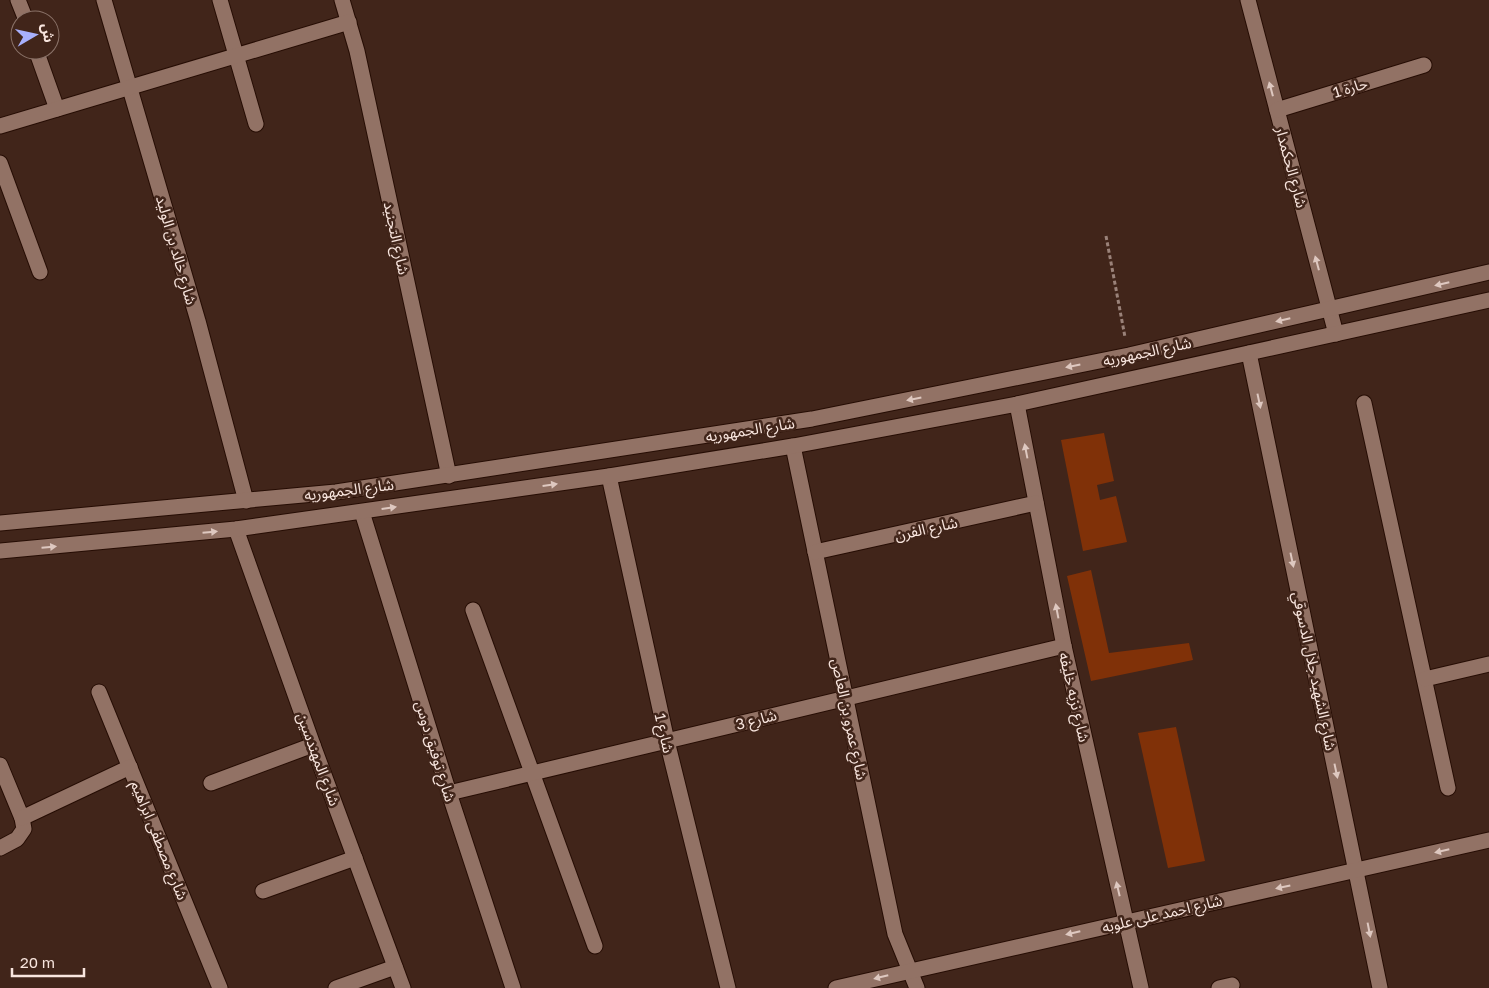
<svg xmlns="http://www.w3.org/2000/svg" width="1489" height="988" font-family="'Golos Text','Noto Sans Arabic',sans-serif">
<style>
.building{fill:#803108}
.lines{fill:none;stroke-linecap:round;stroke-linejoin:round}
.minor-casing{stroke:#260d04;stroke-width:17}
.path{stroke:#9a8279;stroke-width:3;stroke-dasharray:4 2.5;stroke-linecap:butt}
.minor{stroke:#927265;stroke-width:15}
.oneway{fill:#dec8c0}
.labels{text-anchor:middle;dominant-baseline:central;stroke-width:5;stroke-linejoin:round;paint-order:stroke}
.street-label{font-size:15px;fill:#f8e5de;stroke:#41251a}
</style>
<rect width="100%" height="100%" fill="#41251a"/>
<g class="building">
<path d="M1104 433 1114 481 1097 485 1100 500 1116 496 1127 542 1083 551 1061 440Z"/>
<path d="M1091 570 1109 653 1189 643 1193 660 1091 681 1067 576Z"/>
<path d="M1176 727 1205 861 1168 868 1138 733Z"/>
</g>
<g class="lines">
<defs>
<g id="minor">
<path d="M18 0 26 20"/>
<path d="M104 0 198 321 246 501"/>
<path d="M220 0 256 124"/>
<path d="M342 0 357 51 449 476"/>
<path d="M1248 0 1336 334"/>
<path d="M36 50 57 109"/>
<path d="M1277 110 1424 65"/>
<path d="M0 126 349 22"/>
<path d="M0 163 40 272"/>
<path d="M1249 353 1380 988"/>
<path d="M1364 403 1448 788"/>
<path d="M1017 404 1064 646 1141 988"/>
<path d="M793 446 895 934 917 988"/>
<path d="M609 476 667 741 728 988"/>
<path d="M362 512 449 793 513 988"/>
<path d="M0 523 336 492 812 419 1129 355 1489 272"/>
<path d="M236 529 313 745 403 988"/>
<path d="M0 551 236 529 609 476 793 446 1017 404 1489 300"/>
<path d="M815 552 1036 503"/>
<path d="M473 610 595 946"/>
<path d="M1425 679 1489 664"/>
<path d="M99 692 220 988"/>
<path d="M0 765 22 818 24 829 17 839 0 848"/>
<path d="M211 783 313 745"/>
<path d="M449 793 1064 646"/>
<path d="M22 818 130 767"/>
<path d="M263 891 355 858"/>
<path d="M336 988 395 967"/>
<path d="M836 988 1489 840"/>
<path d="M1219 988 1232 985"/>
</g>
</defs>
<use href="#minor" class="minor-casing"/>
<path class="path" d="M1106 236 1125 337"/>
<use href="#minor" class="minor"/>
</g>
<defs><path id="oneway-solid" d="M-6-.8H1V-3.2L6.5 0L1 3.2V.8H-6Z" transform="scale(1.25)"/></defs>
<g class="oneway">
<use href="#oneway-solid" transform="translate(1271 89) rotate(-105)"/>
<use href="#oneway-solid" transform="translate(1317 263) rotate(-105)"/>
<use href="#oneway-solid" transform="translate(1442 284) rotate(167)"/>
<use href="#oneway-solid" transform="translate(1283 320) rotate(167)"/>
<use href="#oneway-solid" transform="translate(1073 366) rotate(169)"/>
<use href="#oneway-solid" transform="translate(914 399) rotate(169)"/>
<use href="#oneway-solid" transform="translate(1259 401) rotate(78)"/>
<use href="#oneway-solid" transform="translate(1026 451) rotate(-101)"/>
<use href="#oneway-solid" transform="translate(550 485) rotate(-8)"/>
<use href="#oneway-solid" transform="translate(389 508) rotate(-8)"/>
<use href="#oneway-solid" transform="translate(210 532) rotate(-5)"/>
<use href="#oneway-solid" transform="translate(49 547) rotate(-5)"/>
<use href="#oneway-solid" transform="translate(1292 560) rotate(78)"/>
<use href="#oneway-solid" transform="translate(1057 611) rotate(-101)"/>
<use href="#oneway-solid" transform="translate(1336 771) rotate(78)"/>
<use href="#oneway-solid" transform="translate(1442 851) rotate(167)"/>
<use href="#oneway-solid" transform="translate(1283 887) rotate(168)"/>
<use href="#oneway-solid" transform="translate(1118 889) rotate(-103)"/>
<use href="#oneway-solid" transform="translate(1369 930) rotate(79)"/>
<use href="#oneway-solid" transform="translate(1073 933) rotate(167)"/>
<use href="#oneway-solid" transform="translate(881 977) rotate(166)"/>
</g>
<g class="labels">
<g class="street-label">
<text transform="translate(1350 87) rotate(-17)">حارة 1</text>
<text transform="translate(1292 167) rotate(75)">شارع الحكمدار</text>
<text transform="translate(397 238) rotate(78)">شارع التجنيد</text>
<text transform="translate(177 250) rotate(74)">شارع خالد بن الوليد</text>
<text transform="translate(1147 351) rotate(-12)">شارع الجمهوريه</text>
<text transform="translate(750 429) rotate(-9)">شارع الجمهوريه</text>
<text transform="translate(349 489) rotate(-7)">شارع الجمهوريه</text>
<text transform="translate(926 528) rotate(-12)">شارع الفرن</text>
<text transform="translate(1315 671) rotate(78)">شارع الشهيد جلال الدسوقي</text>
<text transform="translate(1075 697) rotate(77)">شارع نزيه خليفه</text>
<text transform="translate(756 719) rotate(-14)">شارع 3</text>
<text transform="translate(850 719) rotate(78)">شارع عمرو بن العاص</text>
<text transform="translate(665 733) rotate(77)">شارع 1</text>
<text transform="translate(436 751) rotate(73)">شارع توفيق دوس</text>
<text transform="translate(319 759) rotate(70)">شارع المهندسين</text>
<text transform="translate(160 840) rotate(68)">شارع مصطفى ابراهيم</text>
<text transform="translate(1162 913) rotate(-13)">شارع احمد على علوبه</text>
</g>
</g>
<g transform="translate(35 35) rotate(81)"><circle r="24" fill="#41251a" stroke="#8a7268"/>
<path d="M0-4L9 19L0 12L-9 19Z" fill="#a8b0fc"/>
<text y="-8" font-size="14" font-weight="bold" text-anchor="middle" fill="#f8e5de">ش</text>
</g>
<path d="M12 968v8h72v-8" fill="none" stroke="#f8e5de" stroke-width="2.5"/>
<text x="20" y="968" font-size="15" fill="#f8e5de" stroke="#41251a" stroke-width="4" paint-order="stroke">20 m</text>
</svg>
